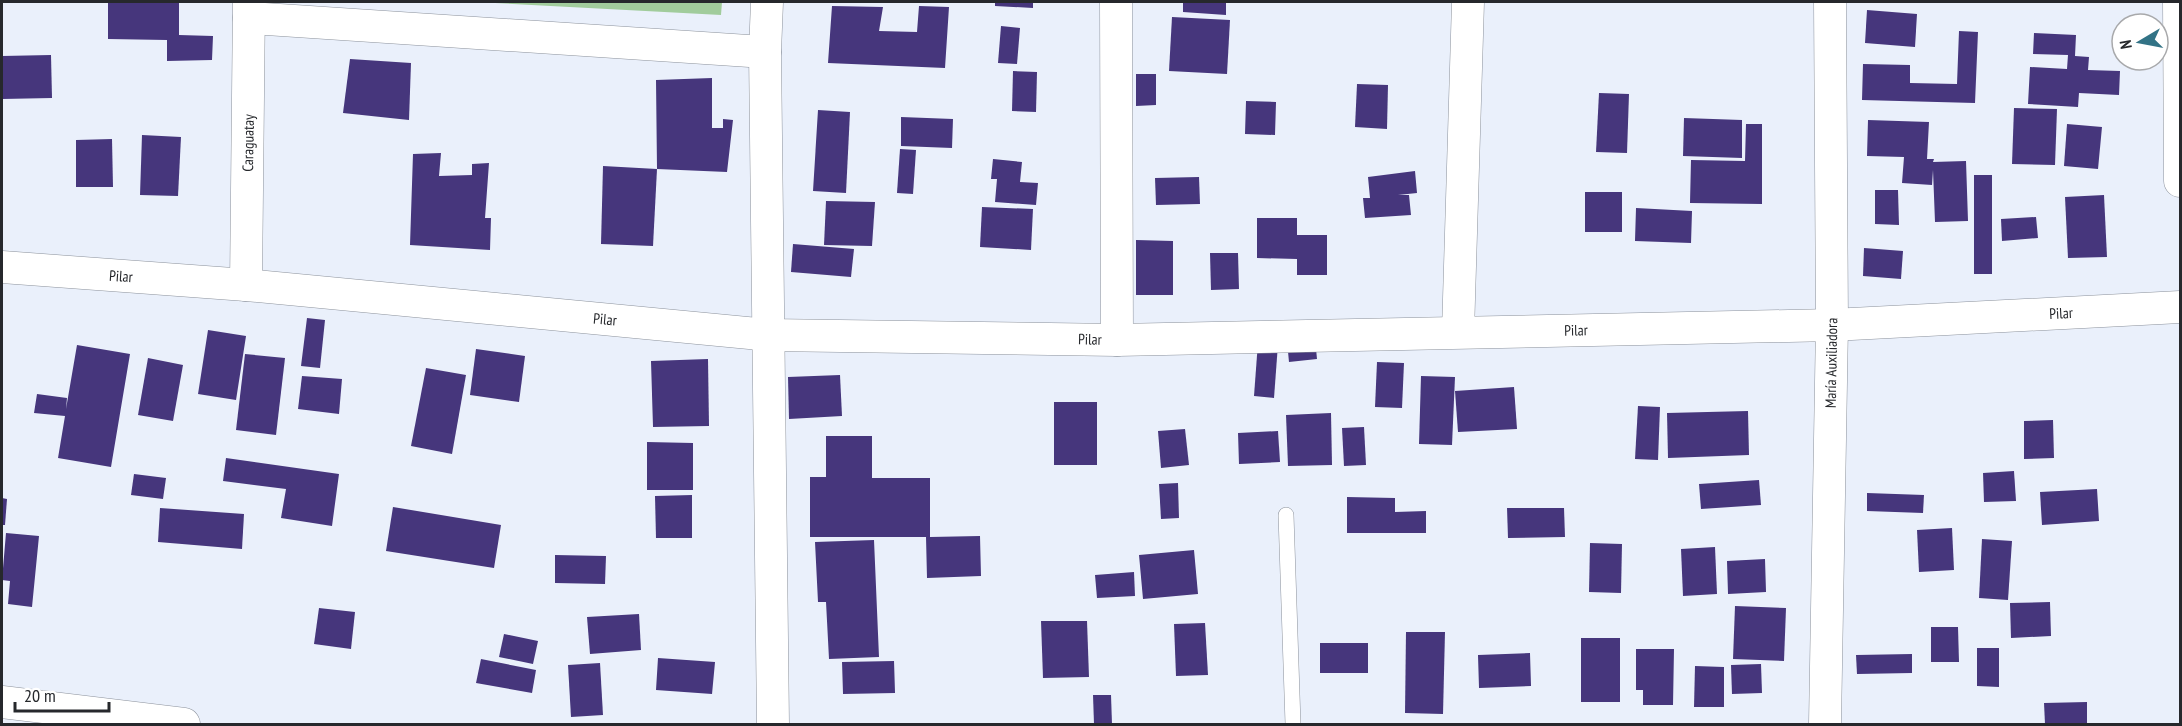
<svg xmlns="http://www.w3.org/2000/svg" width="2182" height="726" font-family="'PT Sans Narrow',sans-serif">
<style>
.green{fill:#a1cc9c}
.building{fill:#46367c}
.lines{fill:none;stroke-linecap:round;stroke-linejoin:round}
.lane-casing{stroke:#8c929c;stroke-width:16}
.street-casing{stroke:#8c929c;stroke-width:33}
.lane{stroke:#fff;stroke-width:15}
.street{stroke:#fff;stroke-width:32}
.labels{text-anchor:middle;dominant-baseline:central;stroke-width:6;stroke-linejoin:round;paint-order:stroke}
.street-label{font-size:15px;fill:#26282c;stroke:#fff}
</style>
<rect width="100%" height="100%" fill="#eaf0fb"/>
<path class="green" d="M475 2H722L721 15Z"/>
<g class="building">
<path d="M108 2H179V35L213 36 212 60 167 61V40L108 39Z"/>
<path d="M995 2H1033V8L995 6Z"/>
<path d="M1183 2H1226V15L1183 12Z"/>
<path d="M832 6 883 7 879 31 917 32 919 6 949 7 945 68 828 63Z"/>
<path d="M1867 10 1917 14 1915 47 1865 43Z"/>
<path d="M1172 17 1230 20 1227 74 1169 71Z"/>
<path d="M1001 26 1020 28 1017 64 998 63Z"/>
<path d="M1959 31 1978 32 1975 103 1862 100 1863 64 1910 65V83L1957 84Z"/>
<path d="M2034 33 2076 35 2075 56 2089 57 2088 70 2120 71 2119 95 2079 93 2078 107 2028 104 2030 67 2067 69 2068 55 2033 54Z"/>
<path d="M51 55 52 98 2 99V56Z"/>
<path d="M350 59 411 63 409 120 343 113Z"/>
<path d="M1013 71 1037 72 1036 112 1012 111Z"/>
<path d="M1136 74H1156V105L1136 106Z"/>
<path d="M712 78V128H723V119L733 120 727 172 657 169 656 80Z"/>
<path d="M1357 84 1388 85 1387 129 1355 127Z"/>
<path d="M1599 93 1629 94 1627 153 1596 152Z"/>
<path d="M1246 101 1276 102 1275 135 1245 134Z"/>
<path d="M2014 108 2057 109 2055 165 2012 164Z"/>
<path d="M818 110 850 112 846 193 813 191Z"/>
<path d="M901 117 953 119 952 148 901 146Z"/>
<path d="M1684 118 1742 120V158L1683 156Z"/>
<path d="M1868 120 1929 122 1927 159H1934L1933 162 1966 161 1968 221 1935 222 1933 170 1932 185 1902 183 1904 157 1867 156Z"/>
<path d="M1746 124H1762V204L1690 203 1691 160 1745 161Z"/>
<path d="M2067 124 2102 127 2098 169 2064 166Z"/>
<path d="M142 135 181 137 178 196 140 195Z"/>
<path d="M112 139 113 187H76V140Z"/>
<path d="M900 149 916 150 913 194 897 193Z"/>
<path d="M441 153 439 176 472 175V164L489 163 485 218H491L490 250 410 245 413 154Z"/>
<path d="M993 159 1022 162 1020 182 1038 183 1036 205 995 202 997 179H991Z"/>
<path d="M603 166 657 169 653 246 601 244Z"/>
<path d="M1415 171 1417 193 1398 195H1409L1411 215 1365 218 1363 198H1370L1368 177Z"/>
<rect x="1974" y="175" width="18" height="99"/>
<path d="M1199 177 1200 204 1156 205 1155 178Z"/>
<path d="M1875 190H1898L1899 225 1875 224Z"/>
<rect x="1585" y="192" width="37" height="40"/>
<path d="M2104 195 2107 257 2068 258 2065 197Z"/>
<path d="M826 201 875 202 872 246 824 245Z"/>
<path d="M982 207 1033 209 1031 250 980 247Z"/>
<path d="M1636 208 1692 211 1691 243 1635 241Z"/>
<path d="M2036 217 2038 238 2002 241 2001 219Z"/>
<path d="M1257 218H1297V235H1327V275H1297V259L1257 258Z"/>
<path d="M1136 240 1173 241V295H1136Z"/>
<path d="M793 244 854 249 851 277 791 272Z"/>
<path d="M1864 248 1903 251 1901 279 1863 276Z"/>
<path d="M1210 253H1238L1239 289 1211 290Z"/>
<path d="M307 318 325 320 320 368 301 366Z"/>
<path d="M208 330 246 336 236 400 198 394Z"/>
<path d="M1315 338 1317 359 1289 362 1287 341Z"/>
<path d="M1258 342 1278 344 1274 398 1254 396Z"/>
<path d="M77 345 130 354 111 467 58 458 65 416 34 413 37 394 67 398 66 409Z"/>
<path d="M476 349 525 356 519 402 470 395Z"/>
<path d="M245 354 285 358 276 435 236 430Z"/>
<path d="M148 358 183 365 173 421 138 415Z"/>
<path d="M708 359 709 426 653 427 651 361Z"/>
<path d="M1377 362 1404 363 1402 408 1375 407Z"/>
<path d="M426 368 466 375 452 454 411 446Z"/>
<path d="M840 375 842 416 789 419 788 377Z"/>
<path d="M302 376 342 379 339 414 298 409Z"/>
<path d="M1421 376 1455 377 1452 445 1419 444Z"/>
<path d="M1514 387 1517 429 1458 432 1455 391Z"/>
<rect x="1054" y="402" width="43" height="63"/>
<path d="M1638 406 1660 407 1658 460 1635 459Z"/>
<path d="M1748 411 1749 455 1668 458 1667 413Z"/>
<path d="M1331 413 1332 465 1288 466 1286 415Z"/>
<path d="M2053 420 2054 458 2024 459V421Z"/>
<path d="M1364 427 1366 465 1344 466 1342 428Z"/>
<path d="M1185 429 1189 465 1161 468 1158 431Z"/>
<path d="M1278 431 1280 462 1239 464 1238 433Z"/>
<path d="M826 436H872V478H930V537L980 536 981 576 927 578 926 537H810V477H826Z"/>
<path d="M647 442 693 443V490H647Z"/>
<path d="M226 458 339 474 332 526 281 518 286 489 223 481Z"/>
<path d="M2014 471 2016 501 1984 502 1983 473Z"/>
<path d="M134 474 166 478 163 499 131 495Z"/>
<path d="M1759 480 1761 505 1701 509 1699 484Z"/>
<path d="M1178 483 1179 518 1161 519 1159 484Z"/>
<path d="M2097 489 2099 521 2042 525 2040 492Z"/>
<path d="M1867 493 1924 495 1923 513 1867 511Z"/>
<path d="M692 495V538H656L655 496Z"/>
<path d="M1347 497 1395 498V512L1426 511V533H1347Z"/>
<path d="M2 498 7 499 5 525H2Z"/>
<path d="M393 507 501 525 494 568 386 551Z"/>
<path d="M160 508 244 514 242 549 158 542Z"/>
<path d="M1507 508H1564L1565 537 1508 538Z"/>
<path d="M1952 528 1954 570 1919 572 1917 530Z"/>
<path d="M6 533 39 536 32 607 8 604 10 581 2 580Z"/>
<path d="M1982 539 2012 541 2008 600 1979 598Z"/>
<path d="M874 540 879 657 829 659 826 602H818L815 542Z"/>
<path d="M1590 543 1622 544 1621 593 1589 592Z"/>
<path d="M1715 547 1717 594 1683 596 1681 549Z"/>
<path d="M1194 550 1198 594 1143 599 1139 555Z"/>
<path d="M555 555 606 556 605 584 555 583Z"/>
<path d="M1765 559 1766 592 1728 594 1727 561Z"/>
<path d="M1134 572 1135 596 1097 598 1095 575Z"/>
<path d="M2050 602 2051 636 2011 638 2010 603Z"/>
<path d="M1735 606 1786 608 1784 661 1733 659Z"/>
<path d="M319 608 355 612 351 649 314 644Z"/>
<path d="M639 614 641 650 590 654 587 617Z"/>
<path d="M1041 621H1087L1089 677 1043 678Z"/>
<path d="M1205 623 1208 675 1176 676 1174 624Z"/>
<path d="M1931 627H1958L1959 662H1931Z"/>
<path d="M1406 632H1445L1443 714 1405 713Z"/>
<path d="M504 634 538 641 533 664 499 657Z"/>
<rect x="1581" y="638" width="39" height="64"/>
<rect x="1320" y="643" width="48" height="30"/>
<path d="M1977 648H1999V687L1977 686Z"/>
<path d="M1636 649H1674L1673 705H1643V690H1636Z"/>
<path d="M1530 653 1531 686 1479 688 1478 655Z"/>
<path d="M1912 654V673L1857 674 1856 655Z"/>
<path d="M658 658 715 662 712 694 656 690Z"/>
<path d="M481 659 536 670 532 693 476 683Z"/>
<path d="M894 661 895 693 843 694 842 662Z"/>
<path d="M600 663 603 715 571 717 568 665Z"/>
<path d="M1761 664 1762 693 1732 694 1731 665Z"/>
<path d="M1695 666 1724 667V707H1694Z"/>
<path d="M1093 695H1111L1112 724H1094Z"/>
<path d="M2087 702V724H2045L2044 703Z"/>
</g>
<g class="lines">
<defs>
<path id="lane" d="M1286 515 1293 724"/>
<g id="street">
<path d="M767 2 765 52 773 724"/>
<path d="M1116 2 1117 340"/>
<path d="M2179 2 2180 181"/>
<path d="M249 18 765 52"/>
<path d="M2 267 246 285 769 335 1117 340 1832 325 2180 307"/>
<path d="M246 285 249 2"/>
<path d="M1458 332 1468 2"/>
<path d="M2 702 184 724"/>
<path d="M1825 724 1832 325 1830 2"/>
</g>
</defs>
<use href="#lane" class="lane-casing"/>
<use href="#street" class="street-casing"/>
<use href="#lane" class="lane"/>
<use href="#street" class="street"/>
</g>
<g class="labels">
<g class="street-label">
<text transform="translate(248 143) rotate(-89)">Caraguatay</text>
<text transform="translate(121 276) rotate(4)">Pilar</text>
<text transform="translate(2061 313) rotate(-3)">Pilar</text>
<text transform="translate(605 319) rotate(5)">Pilar</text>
<text transform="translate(1576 330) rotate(-1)">Pilar</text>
<text transform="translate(1090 339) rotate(1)">Pilar</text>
<text transform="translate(1831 363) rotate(-89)">María Auxiliadora</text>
</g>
</g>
<rect width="2182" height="726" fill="none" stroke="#26282c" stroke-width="6"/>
<g transform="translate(2140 42) rotate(260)"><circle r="28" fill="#ffffff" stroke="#a8a9ab" stroke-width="1.5"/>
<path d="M0-4.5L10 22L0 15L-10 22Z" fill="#327386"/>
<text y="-9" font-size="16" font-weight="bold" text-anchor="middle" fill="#26282c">N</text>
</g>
<path d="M15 702v9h94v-9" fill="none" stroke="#26282c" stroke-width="3"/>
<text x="24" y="702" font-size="18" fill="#26282c" stroke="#ffffff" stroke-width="4.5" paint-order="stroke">20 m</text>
</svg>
